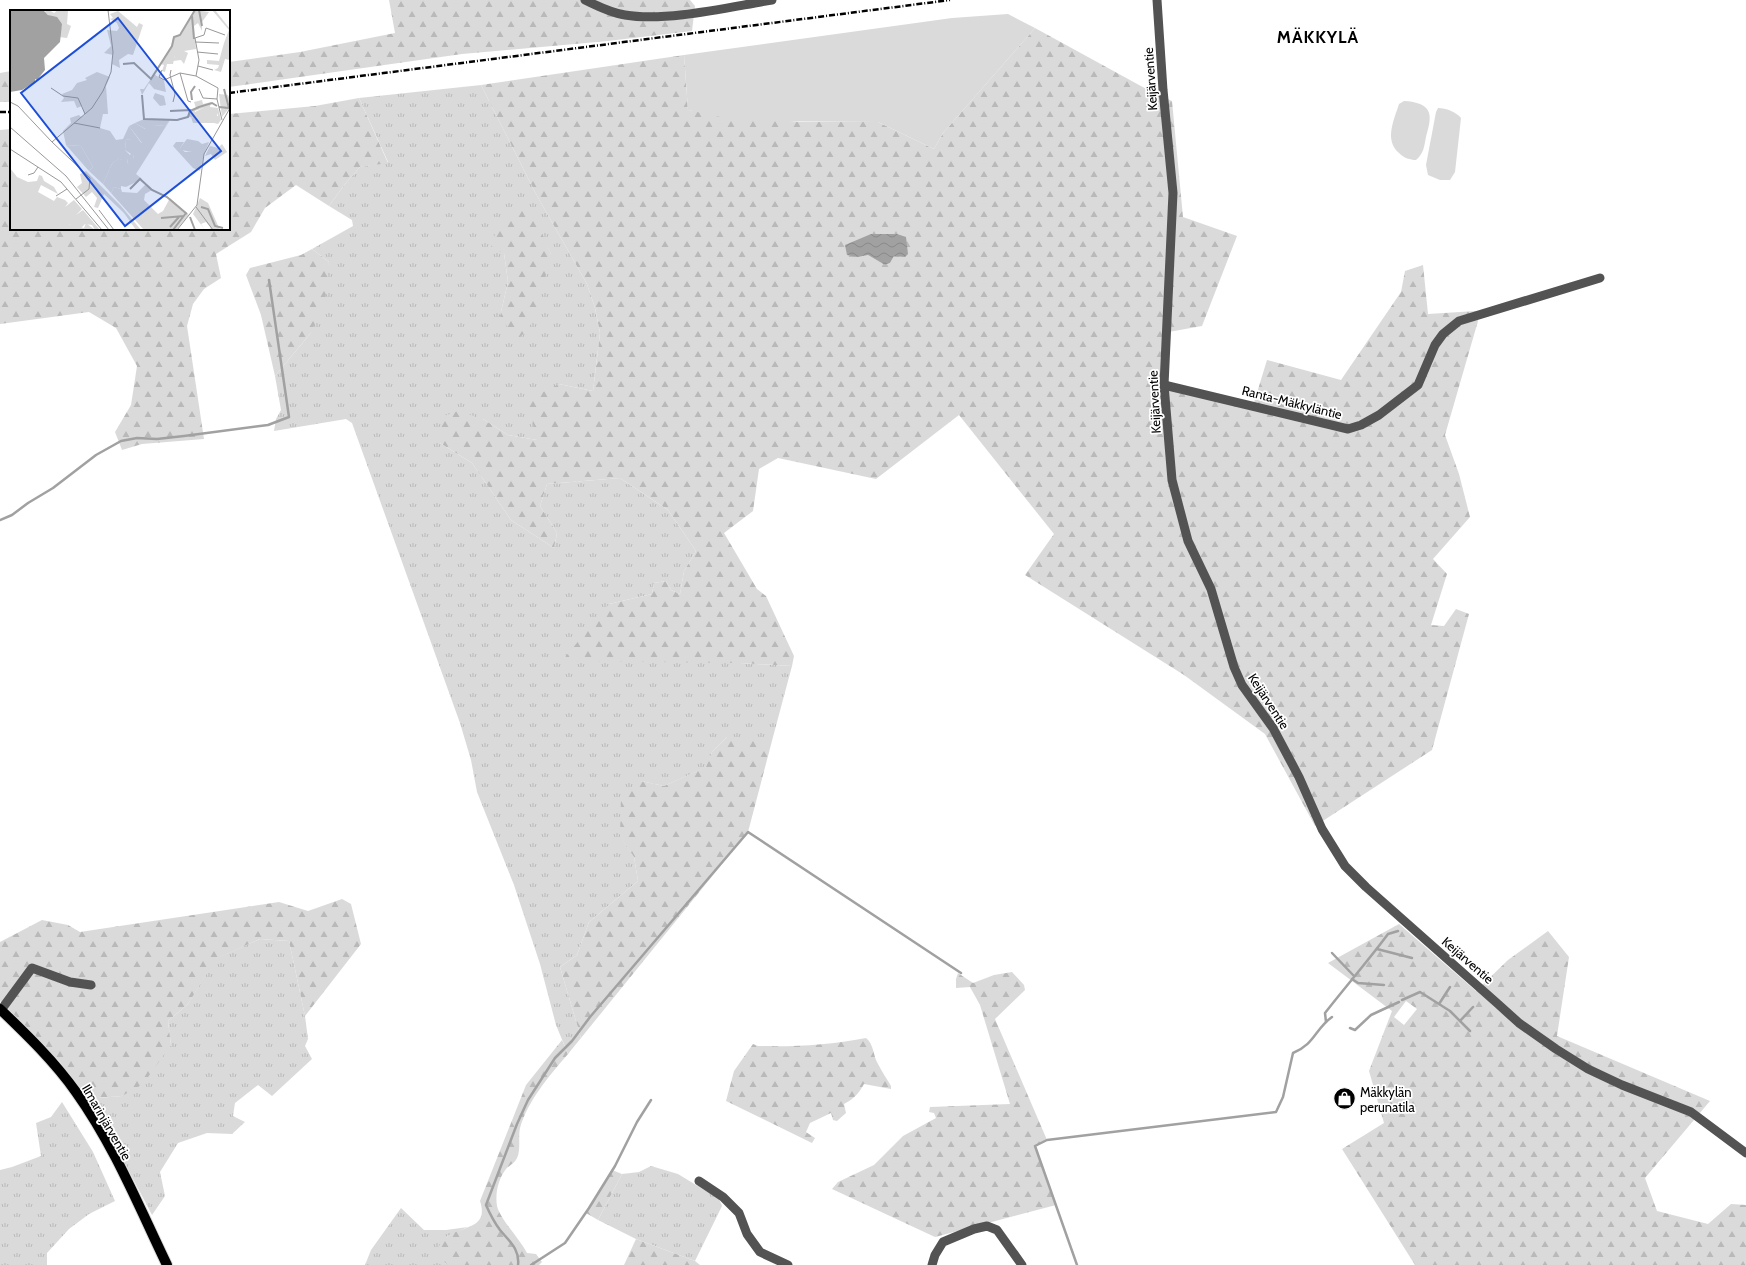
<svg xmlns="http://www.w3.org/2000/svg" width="1746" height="1265" font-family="Cabin,sans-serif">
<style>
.grass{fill:url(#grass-tufts);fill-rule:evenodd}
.forest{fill:url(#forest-firs);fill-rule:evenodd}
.pitch{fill:#dadada}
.water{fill:url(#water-waves)}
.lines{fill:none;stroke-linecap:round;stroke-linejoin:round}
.stream{stroke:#a1a1a1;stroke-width:2.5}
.major-casing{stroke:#dbdbdb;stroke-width:12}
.minor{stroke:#535353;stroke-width:9}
.major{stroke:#000;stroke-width:10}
.rail{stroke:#000;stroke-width:2.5;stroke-dasharray:6 2 1 2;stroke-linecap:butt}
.labels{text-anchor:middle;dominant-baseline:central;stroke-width:3.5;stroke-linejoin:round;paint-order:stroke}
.street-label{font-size:13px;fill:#000;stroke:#fff}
.poi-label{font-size:13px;fill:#000;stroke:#fff;text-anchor:start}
.district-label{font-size:17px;font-weight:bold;letter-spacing:1px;fill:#000;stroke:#fff}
.inset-river{fill:none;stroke:#a1a1a1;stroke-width:2}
.inset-road{fill:none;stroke:#999;stroke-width:1}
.view{fill:#1d4ed8;fill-opacity:0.15;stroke:#1d4ed8;stroke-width:2}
.inset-edge{fill:none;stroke:#000;stroke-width:2}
</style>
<defs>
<pattern id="grass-tufts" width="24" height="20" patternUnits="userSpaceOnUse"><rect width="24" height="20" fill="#dadada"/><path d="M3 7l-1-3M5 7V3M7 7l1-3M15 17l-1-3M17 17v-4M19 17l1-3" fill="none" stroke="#b9b9b9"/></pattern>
<pattern id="forest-firs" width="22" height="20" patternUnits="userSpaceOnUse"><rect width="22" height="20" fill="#dadada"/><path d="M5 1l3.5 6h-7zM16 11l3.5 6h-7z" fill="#b9b9b9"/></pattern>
<pattern id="water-waves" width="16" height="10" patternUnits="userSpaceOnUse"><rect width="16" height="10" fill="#a1a1a1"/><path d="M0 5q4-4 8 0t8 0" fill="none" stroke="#898989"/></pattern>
</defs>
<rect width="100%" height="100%" fill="#fff"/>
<g class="grass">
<path d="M481 85 536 194 587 284 595 308 600 333 593 391 559 384 537 440 508 435 483 419 440 443 472 463 511 520 554 548 557 533 540 506 547 484 620 478 668 510 696 551 684 571 680 594 671 590 666 581 654 583 652 594 609 604 740 663 792 666 773 737H727L712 752 707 767 664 786 641 781 620 836 634 857 638 881 589 922 577 955 560 967 581 1038 568 1054 556 1025 540 964 514 885 477 792 471 760 460 723 352 423 346 419 274 431 276 419 281 410 275 376 310 334 329 262 312 249 353 226 352 220 329 206 345 184 360 167 388 162 359 98ZM544 240 551 254 500 316 508 282 504 253Z"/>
<path d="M260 939 289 941 305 1016 308 1039 305 1046 312 1059 272 1096 258 1085 235 1103 233 1116 245 1122 232 1134 207 1133 178 1143 160 1172 165 1196 152 1215 100 1116 86 1099 122 1096 171 1045 168 1021 188 1004 215 959Z"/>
<path d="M62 1102 93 1152 115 1201 89 1214 69 1229 47 1253V1265H0V1170L12 1167 41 1156 36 1123 51 1117Z"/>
<path d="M651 1166 678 1174 719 1199 722 1206 695 1261 636 1239 598 1220 622 1174 639 1172Z"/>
<path d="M401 1208 424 1230H446L468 1227 446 1237 445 1263 447 1265H365L371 1250Z"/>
</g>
<g class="forest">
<path d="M389 0H690L695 6 692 31 608 41 462 54 229 87V62L300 52 395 33Z"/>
<path d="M1035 28 1150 91 1172 101 1183 217 1237 236 1202 326 1163 333 1160 386 1252 409 1267 360 1341 380 1401 292 1405 271 1423 265 1428 314 1476 311 1478 321 1445 435 1459 474 1470 517 1433 559 1447 574 1431 625 1444 626 1456 609 1469 614 1432 750 1315 826 1265 734 1184 675 1025 575 1054 534 959 415 876 479 778 458 759 469 753 511 724 533 757 589 766 596 794 656 792 666 740 663 562 661 609 604 652 594 654 583 666 581 671 590 680 594 684 571 696 551 668 510 620 478 547 484 540 506 557 533 554 548 511 520 472 463 440 443 441 417 458 411 483 419 508 435 537 440 527 400 559 384 593 391 600 333 595 308 587 284 536 194 481 85 684 55 688 110 799 122H878L934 149 943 133ZM871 234 883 235 894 256 890 263 885 265 868 255Z"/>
<path d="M11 71V102H0V73Z"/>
<path d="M359 98 388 163 360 167 345 184 329 206 296 185 265 208 251 232 216 254 221 278 204 289 193 304 187 326 204 439 142 444 122 450 115 432 131 405 137 366 116 328 89 312 0 324V130L11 129V229H229V114L315 106Z"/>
<path d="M515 210 532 211 551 254 536 315 527 331 516 340 500 316 508 282 504 253 491 248 496 230Z"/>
<path d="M312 249 329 262 325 303 310 334 275 376 261 315 246 275 250 268 301 255Z"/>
<path d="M727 737H773L748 832 581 1038 560 967 577 955 589 922 638 881 634 857 620 837 621 795 641 781 664 786 706 767 712 752Z"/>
<path d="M342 899 351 904 361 944 305 1016 289 941 260 939 216 959 188 1004 168 1021 171 1045 143 1084 122 1096 86 1099 60 1062 0 1001V942L42 920 68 925 80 932 279 902 308 911Z"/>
<path d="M1399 924 1476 991 1508 960 1548 931 1569 957 1557 1036 1710 1101 1645 1178 1657 1211 1708 1224 1731 1204 1746 1205V1265H1415L1342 1149 1384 1123 1369 1071 1392 1011 1328 963ZM1406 1001 1417 1009 1404 1025 1394 1017Z"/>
<path d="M1012 972 1024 985 1025 990 995 1019 1047 1140 1035 1146 1056 1205 935 1237 832 1189 838 1182 874 1165 903 1136 936 1118 934 1113 929 1112 930 1107 1010 1104 980 1005 970 987 956 988V979L958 973 973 983 994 975Z"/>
<path d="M866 1038C874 1044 873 1056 878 1064 882 1072 887 1079 891 1086V1089L864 1084C859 1093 854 1099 844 1104L846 1113 837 1121 833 1120 831 1113 810 1123 806 1132 815 1138 812 1143 726 1101 734 1071 753 1044 758 1046C795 1047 830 1045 866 1038Z"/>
<path d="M562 1040 568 1054C550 1075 528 1100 520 1128 518 1137 521 1150 517 1158 515 1163 510 1165 506 1169 498 1179 495 1194 497 1206 500 1219 520 1239 527 1253L536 1254 542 1262 539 1265H447L436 1251C439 1246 443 1239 448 1236 464 1226 489 1228 480 1201L526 1085Z"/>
<path d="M612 1170 622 1174 598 1220 586 1213Z"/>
<path d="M636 1239 695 1261 700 1265H624Z"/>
</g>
<g class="pitch">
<path d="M1008 14 1035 28 943 133 934 149 878 122 738 121 688 110 684 55 952 18Z"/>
<path d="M1404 101C1410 101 1414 102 1420 104 1435 110 1429 125 1426 137 1424 147 1424 153 1416 160 1410 160 1404 158 1399 153 1384 140 1394 120 1399 104Z"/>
<path d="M1438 108C1446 108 1456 112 1461 118L1455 172 1450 180H1440L1428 175 1426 165 1436 112Z"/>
</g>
<path class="water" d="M871 234H897L906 237 908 254 905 257 894 256 890 263 885 265 868 255 857 257 847 255 845 245Z"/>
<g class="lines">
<g class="stream">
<path d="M0 520 12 515 28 503 53 488 96 455 121 441 137 438 157 439 184 436 268 425 289 417 269 280"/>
<path d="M1377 949 1412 958"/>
<path d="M1332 953 1354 976"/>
<path d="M1352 979 1358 983 1384 985"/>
<path d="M1402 1000 1420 992 1450 1011 1470 1031"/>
<path d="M1439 1004 1450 987"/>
<path d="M1460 1021 1473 1007"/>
<path d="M1326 1022 1325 1013C1346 986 1368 961 1388 934L1398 931"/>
<path d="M1350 1028 1355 1030 1371 1015 1399 1002"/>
<path d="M518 1265C520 1249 509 1241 500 1230 494 1222 490 1214 486 1205L517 1124 528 1100 555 1058 572 1041 590 1017 748 832 961 973"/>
<path d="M531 1265 565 1243 589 1208 615 1166 637 1122 651 1100"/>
<path d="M1077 1265 1035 1146 1047 1140 1276 1112 1283 1097 1293 1053C1315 1044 1315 1029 1332 1017"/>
</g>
<defs>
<path id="major" d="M0 1009C27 1035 54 1061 76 1092 114 1145 139 1207 167 1265"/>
</defs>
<use href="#major" class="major-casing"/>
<g class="minor">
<path d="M585 0C597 6 611 13 625 15 667 22 729 7 772 0"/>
<path d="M1157 0 1163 90 1173 193 1164 385 1172 480 1188 541 1211 589 1234 667 1242 685 1273 728 1299 777 1322 829 1345 866 1366 887 1498 1004 1519 1023 1556 1049 1588 1069 1622 1085 1691 1112 1746 1153"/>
<path d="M1164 385 1348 429 1361 425 1379 415 1418 385 1435 345 1443 334 1459 321 1600 278"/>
<path d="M1 1010 32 968 70 982 91 985"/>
<path d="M699 1181 723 1197 739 1213 747 1234 760 1252 788 1265"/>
<path d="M932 1265 935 1255 943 1242 974 1229 987 1226 997 1230 1022 1265"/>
</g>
<use href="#major" class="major"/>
<g class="rail">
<path d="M229 93 950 0"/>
<path d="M0 112H11"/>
</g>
</g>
<defs>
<symbol id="shop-disc" viewBox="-11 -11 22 22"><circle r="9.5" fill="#000" stroke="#fff"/><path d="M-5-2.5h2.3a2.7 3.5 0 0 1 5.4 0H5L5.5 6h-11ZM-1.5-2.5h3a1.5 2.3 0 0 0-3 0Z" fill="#fff"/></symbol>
</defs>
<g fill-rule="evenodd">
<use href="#shop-disc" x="1332" y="1086" width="25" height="25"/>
</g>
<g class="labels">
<g class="street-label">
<text transform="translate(1150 79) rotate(-94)">Keijärventie</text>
<text transform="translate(1154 402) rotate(-93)">Keijärventie</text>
<text transform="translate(1292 402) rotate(14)">Ranta-Mäkkyläntie</text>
<text transform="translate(1269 701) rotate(57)">Keijärventie</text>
<text transform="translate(1468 960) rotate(41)">Keijärventie</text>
<text transform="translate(107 1122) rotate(60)">Ilmarinjärventie</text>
</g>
<g class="poi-label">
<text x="1360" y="1092">Mäkkylän<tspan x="1360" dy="15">perunatila</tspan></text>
</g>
<g class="district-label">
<text x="1318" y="37">MÄKKYLÄ</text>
</g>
</g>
<g transform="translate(10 10)">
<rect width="220" height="220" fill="#fff"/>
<path d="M199 0H205L220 19V33H214L219 20 202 0ZM159 42 165 45 163 54H157L155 62 152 61 154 55 151 54ZM193 98 208 103 204 113H183L181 107 183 108V103ZM160 110 126 164 132 169 116 177 111 176V179L104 177 101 183 93 174 102 154 110 147 111 150 117 149 118 154 122 152 124 146 115 140 116 130 120 129 132 133 119 116 125 113 135 119 144 115 155 116ZM177 129 188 131 192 134 199 132 194 144 171 140 170 138ZM212 134 217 142 205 150 201 144 195 146 200 136 208 138Z" fill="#dadada"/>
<path d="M39 0 44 3 48 0 58 1 57 14 61 16 57 28 49 27 52 14 34 2ZM185 0 199 2 192 12V21L188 13 184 16 186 39 174 41 178 43 174 54 171 50 163 51 165 45H160L159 42 150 54 161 37 163 28 170 24ZM108 1 127 17 129 13 133 15 123 45 118 44 109 50 110 58 102 54 103 45 94 43 101 36 97 20 107 21 109 18 107 13 100 9 103 8 100 4ZM214 33H220V50L215 49 211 62 204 60 208 58 209 55 197 54V50L209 51ZM87 62 100 67 96 76 98 104H93L90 118 100 121 106 130 113 129 119 116 132 134H125L120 129 116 130 115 140 120 145 124 141 123 156 119 157 117 149 114 152 109 148 102 154 93 174 79 161 83 157 71 136 56 135 53 121 61 113 60 108 69 105 71 107 75 105 72 96 67 98 64 91 51 92 54 88 52 84 62 80 67 73 77 70 75 68ZM144 64 154 71 156 82 144 79 139 73 132 85 130 79H134ZM145 83 154 86 156 95 150 96 143 88ZM209 84 218 85 220 89V97L212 107ZM192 90 193 94 201 92 200 97 208 98 211 110 208 114 204 113V106H208V103H198L193 98 185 101 184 108 180 107 166 111H161L177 107 179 100 186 98 184 92ZM134 109 160 110 155 116 144 115 139 121 125 113ZM166 132H174L170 138 175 142 189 141 194 144 190 161 183 158 163 136ZM0 158 7 167 18 172 27 171 29 165 32 166 34 171 44 177 48 184 31 175 28 182 44 191 47 187 55 190 58 193 55 197 64 190 72 199 66 205 73 200 90 220H85L82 215 75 214 70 219 59 214 51 220H0ZM76 161 111 196 131 220H126L114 203 94 184 88 198 84 197 87 188 82 182 76 187 67 177 72 173 70 164ZM136 174 142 180 135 184 134 190 148 204 153 201 160 188 179 205 166 220H134L101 183 104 177 111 179 112 182 127 183ZM190 188 198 193 210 220H198L201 218 196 212 191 214 195 220 183 204Z" fill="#dadada"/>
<path d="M56 135 71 136 83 157 79 161ZM76 213 85 220H51L54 215 59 214 74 218Z" fill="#dadada"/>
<path d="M0 0H33L38 5 47 7 52 14 50 32 34 48 35 60 27 70 25 69V72L12 80 0 82Z" fill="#a1a1a1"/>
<path class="inset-river" d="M189 0 192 16M182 6 184 29M113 54 124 53 141 69 162 36 164 27 170 25 185 0M132 85 134 109 167 110 178 107 180 101 189 97 202 93 207 96M182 90 181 82 185 76M209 97 219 98 214 79M160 101 181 100M120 179 130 169 142 180 157 187 177 204M191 197 198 199 205 216 213 218M180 207 185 220M151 208 174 206M160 217 169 207M163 220 176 203"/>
<path class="inset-road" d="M185 32 209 33M187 42 208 44M188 56 203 60M152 60 149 67 154 70 170 63 186 66M161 60 160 65 165 84 163 92M170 63 178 91 181 92M41 78 53 86 68 88 75 104M189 79 193 88 207 89M0 92 8 96 42 132M212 110 207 89 208 78 186 66 189 50 185 28 194 25 196 18 215 25M64 113 90 118M0 117 56 166 99 220M0 139 51 172 92 220M18 165 24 163 28 157M46 186 57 179M66 189 79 179 80 168 42 132 82 98 93 81 101 62 103 42 98 0M186 197 203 220M89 200 104 220M167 220 187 195 194 144 220 98"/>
<path class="view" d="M108 8 211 141 115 216 11 83Z"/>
<rect width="220" height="220" class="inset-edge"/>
</g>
</svg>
